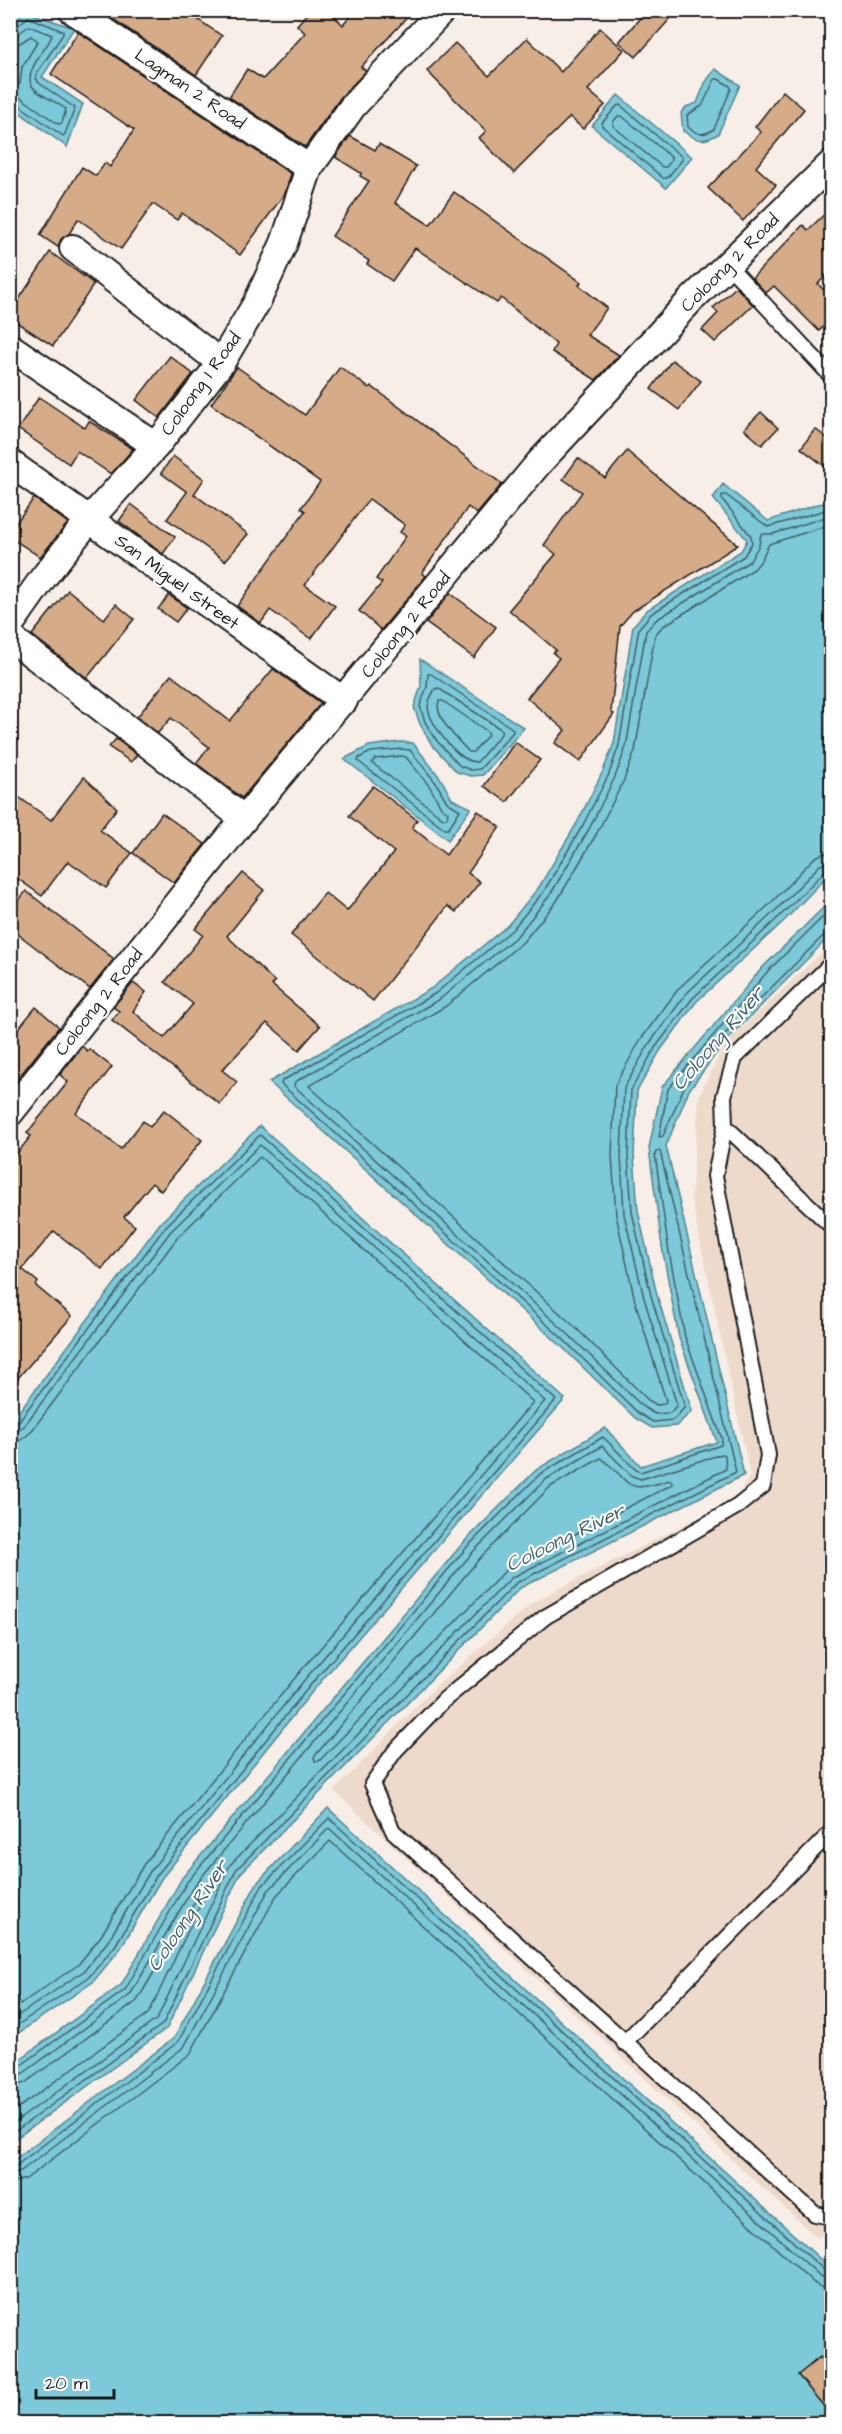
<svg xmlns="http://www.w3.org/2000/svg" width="842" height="2434" font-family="'Architects Daughter',sans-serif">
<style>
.built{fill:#eddaca}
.water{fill:#7bc9d9;stroke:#55848d;stroke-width:1.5}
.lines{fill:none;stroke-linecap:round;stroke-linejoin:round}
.shore{stroke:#426168;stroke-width:1.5}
.building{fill:#d6ab87;stroke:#1c1c1c;stroke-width:1.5}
.lane-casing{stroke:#1c1c1c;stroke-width:18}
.street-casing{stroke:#1c1c1c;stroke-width:30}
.lane{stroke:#fff;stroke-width:14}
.street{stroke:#fff;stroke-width:26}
.labels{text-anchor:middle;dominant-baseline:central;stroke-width:4.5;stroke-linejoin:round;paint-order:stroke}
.street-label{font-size:18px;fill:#1c1c1c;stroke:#fff}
.water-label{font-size:20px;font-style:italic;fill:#426168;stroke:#fff}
</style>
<rect width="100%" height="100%" fill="#f7eee7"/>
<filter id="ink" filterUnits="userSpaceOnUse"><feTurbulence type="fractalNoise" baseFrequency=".0167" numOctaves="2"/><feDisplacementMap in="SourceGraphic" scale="12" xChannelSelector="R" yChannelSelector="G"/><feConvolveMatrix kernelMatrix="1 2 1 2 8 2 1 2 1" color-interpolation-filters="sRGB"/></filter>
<g filter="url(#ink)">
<path class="built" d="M831 944V2228L817 2238 334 1791 429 1693 533 1602 719 1507 740 1493 750 1475 691 1198 699 1096 724 1045Z"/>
<g class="water">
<path d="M24 11 74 28 42 77 83 104 67 147 11 106V24Z"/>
<path d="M715 69 740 85 718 134C703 143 697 141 683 131L681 113 686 107 697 103 705 83Z"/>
<path d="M618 95 692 157 666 188 592 126Z"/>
<path d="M723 484 768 521 818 504 831 502V872L785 920 696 1002 660 1051 637 1091 634 1155 638 1211 657 1295 692 1411 676 1426 652 1428 635 1418 559 1344 269 1082 432 988 508 925 539 887 577 823 603 771 614 743 633 626 647 610 741 551 747 540 713 498Z"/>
<path d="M420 659 524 728 483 775 471 776 457 772 432 745 420 724 414 707 421 686Z"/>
<path d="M400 742 413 743 441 779 452 799 471 808 448 840 344 759 369 746Z"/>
<path d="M831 900V935L724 1043 689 1090 666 1146 744 1475 520 1588 240 1874 167 2028 11 2142V2066L121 1985 182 1878 463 1543 536 1470 605 1428 641 1466 717 1442 679 1338 662 1247 649 1148 662 1087 763 967Z"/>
<path d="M260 1126 565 1399 316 1687 161 1879 120 1949 93 1982 11 2038V1422L161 1222Z"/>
<path d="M328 1808 831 2269V2423L11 2424V2162L174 2038 257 1883Z"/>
</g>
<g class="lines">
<g class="shore">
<path d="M10 28 16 27 28 17 63 31V34L37 73 36 78 39 83 75 108 65 134 63 136 16 103 10 102"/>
<path d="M10 35 18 34 29 26 52 35C50 42 44 49 40 55 16 91 39 90 66 109L62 123 58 124 20 97 10 94"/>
<path d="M10 45 20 43 31 36 38 41 22 67 20 84 10 85"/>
<path d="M715 79H718L730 86 731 89 714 129C703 136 698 135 688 127L687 115 702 106Z"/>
<path d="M620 105 682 157V160L667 178H663L602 126V123L617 106Z"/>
<path d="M618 116H622L671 157V161L666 167H662L613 126V122Z"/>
<path d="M832 508 768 527 726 495H722V499L751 536 752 543 744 556 651 614 639 628 619 745 609 774 583 825 544 891 512 930 436 993 282 1081 281 1084 563 1339 638 1413 653 1422 673 1420 685 1407 651 1296 632 1212 628 1155 631 1090 655 1048 692 999 781 915 825 871 832 869"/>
<path d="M832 515 773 534H761L759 545 750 561 656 620 646 631 626 747 615 777 589 829 550 895 517 936 440 999 295 1082 294 1086 568 1334 643 1407 655 1414 670 1413 677 1405 644 1298 624 1214 621 1155 624 1088 649 1044 687 993 776 910 820 865 832 861"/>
<path d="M832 524 769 544 760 562 754 569 662 627 655 635 635 751 624 780 597 833 557 901 523 942 446 1006 309 1086 575 1327 648 1400 657 1405 664 1404 666 1401 635 1301 616 1215 612 1155 615 1085 641 1039 679 988 770 904 814 858 822 854 832 852"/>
<path d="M428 674H431L513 729V732L480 769 471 770 460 766 437 741 425 722 420 706 427 687Z"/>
<path d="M438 688 502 730 501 734 477 762C459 763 429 724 428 707 428 701 432 694 435 689Z"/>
<path d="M439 701H443L488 732V735L473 752H469C459 741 433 717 439 701Z"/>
<path d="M401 749 410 750 436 783 447 802 460 810 448 829H445L358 761 359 758 371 752Z"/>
<path d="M401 756 406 757 430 787 441 807 448 812 447 818H443L372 763 375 759Z"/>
<path d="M832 908 768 971 668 1089 659 1137 663 1136 684 1087 719 1040 825 934 832 932"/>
<path d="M10 1425 18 1422 166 1226 260 1135 556 1400 312 1683 157 1875 115 1946 89 1977 10 2030"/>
<path d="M10 1432 17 1431 24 1426 171 1231 260 1145 545 1401 306 1678 151 1870 108 1941 84 1971 10 2021"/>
<path d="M10 1441 21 1440 30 1433 178 1237 260 1157 533 1402 299 1673 144 1864 101 1936 78 1965 10 2011"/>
<path d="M601 1458C635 1484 621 1495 670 1480L673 1484 507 1569 319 1761H315L314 1757 480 1558 550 1487Z"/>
<path d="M10 2070 16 2069 125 1990 187 1882 467 1547 540 1474 603 1437 636 1470 641 1472 721 1445 722 1439 685 1337 668 1246 655 1154 657 1151H660L736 1472 516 1583 236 1870 163 2024 10 2135"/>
<path d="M10 2078 21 2075 130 1995 194 1886 473 1552 545 1480 602 1446 632 1476 641 1479 722 1454 725 1455 726 1469 511 1578 230 1865 157 2019 10 2126"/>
<path d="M10 2087 25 2083 137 2001 199 1895 204 1894V1897L149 2013 10 2114"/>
<path d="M10 2167 17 2165 178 2042 262 1886 329 1818 825 2271 832 2273"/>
<path d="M10 2174 21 2171 184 2047 268 1891 329 1828 820 2276 832 2280"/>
<path d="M10 2183 26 2179 190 2054 276 1896 330 1841 814 2283 823 2288 832 2289"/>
</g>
</g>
<g class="building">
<path d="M108 10H184L222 36 196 75 106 14Z"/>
<path d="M310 10H328L343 25 356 10H414L361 67 366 71 341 97 305 147 229 97 247 69 263 79 305 33 297 25Z"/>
<path d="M647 10H678L636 57 619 42Z"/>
<path d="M600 28 624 50 588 90 605 105 583 129 570 117 514 173 479 138 486 131 427 71 455 43 489 76 527 38 561 72Z"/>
<path d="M78 32 291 174 285 193 240 255 182 213 177 220 153 204 121 249 78 219 69 234 61 239 58 247 40 235 82 167 96 176 105 163 110 167 134 130 51 74Z"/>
<path d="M783 91 804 109 756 167 776 185 743 221 708 188 761 132 755 127Z"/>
<path d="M350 136 375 150 379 144 416 166 395 203 430 225 454 192 581 282 579 285 607 308 587 335 619 355 596 380 552 352 556 344 501 298 497 303 415 248 392 281 367 264 369 261 332 236 369 181 360 176 361 173 335 157Z"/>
<path d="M831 208V270L818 284 831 297V319L819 331 774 286 766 293 752 278 803 225 808 230Z"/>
<path d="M50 252 94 284 53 346 10 318V313Z"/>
<path d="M736 287 753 305 715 342 702 330 718 313 713 308Z"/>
<path d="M170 356 193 374 159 418 136 400Z"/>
<path d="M672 360 701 381 679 410 651 389Z"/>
<path d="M237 367 305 415 340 367 369 388 371 386 502 484 477 514 468 507 422 573 426 576 381 630 359 611 382 583 376 579 406 536 400 532 405 525 369 499 305 585 335 606 311 639 270 610 261 623 237 606 305 511 301 508 320 482 211 404Z"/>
<path d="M39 397 85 428 89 421 133 449 111 474 77 451 69 464 18 429Z"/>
<path d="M761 412 778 428 762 445 744 429Z"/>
<path d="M815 429 831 441V471L801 448Z"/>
<path d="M627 451 738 545 633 611 620 626 611 712 614 714 580 762 555 743 565 730 527 698 559 658 553 653 556 650 509 610 556 554 544 545 582 492 563 479 578 458 605 478Z"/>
<path d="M173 456 204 479 194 494 248 534 225 561 167 519 187 492 161 473Z"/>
<path d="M34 498 68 523 40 557 10 537V531Z"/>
<path d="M131 504 175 537 163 554 119 521Z"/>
<path d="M68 590 104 619 116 604 134 619 87 678 32 635Z"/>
<path d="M450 593 496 627 474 658 426 623Z"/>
<path d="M169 595 187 608 176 622 158 609Z"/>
<path d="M273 669 321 703 242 798 196 763 209 747 171 718 158 733 137 717 171 675 230 721Z"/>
<path d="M116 739 137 755 131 762 109 747Z"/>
<path d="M515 742 540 760 507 802 484 786Z"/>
<path d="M84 777 117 808 100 830 132 853 106 888 68 861 42 896 10 873V791L51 820Z"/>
<path d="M373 786 417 820 412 827 446 855 478 811 500 827 468 873 480 882 456 912 448 906 373 1001 291 935 325 893 347 911 394 852 349 816Z"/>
<path d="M162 813 205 844 174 883 133 853Z"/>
<path d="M243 873 264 890 227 936 275 982 272 985 320 1026 299 1050 267 1023 222 1070 237 1082 220 1104 112 1020 119 1011 113 1007 133 983 146 992 133 1011 164 1038 193 1004 165 982 203 935 195 929Z"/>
<path d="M26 891 114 959 90 989 10 928V912Z"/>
<path d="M36 1007 59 1027 10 1088V1039Z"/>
<path d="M82 1046 87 1051 89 1049 112 1067 76 1113 121 1149 143 1121 150 1127 164 1110 202 1140 161 1191 152 1183 124 1217 135 1226 102 1269 54 1231 22 1269 38 1282 36 1286 72 1316 10 1387V1162L31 1136 27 1133 68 1082 60 1075Z"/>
<path d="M820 2357 831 2370V2415L798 2375Z"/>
</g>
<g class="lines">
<defs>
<g id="lane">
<path d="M727 264 832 377"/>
<path d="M832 963 735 1058 724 1096 725 1126 715 1176 768 1455 763 1486 738 1506 545 1617 444 1700 395 1751 372 1784 393 1831 815 2214 832 2217"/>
<path d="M725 1126 832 1227"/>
<path d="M624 2043 832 1831"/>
</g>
<g id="street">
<path d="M72 10 309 168"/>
<path d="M73 248 221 363"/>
<path d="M10 347 156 446"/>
<path d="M10 463 344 701"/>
<path d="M10 625 43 578 89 520 156 446 221 363 257 302 284 243 309 168 353 106 443 10"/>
<path d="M10 637 244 819"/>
<path d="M10 1113 244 819 538 464 690 301 832 163"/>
</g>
</defs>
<use href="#lane" class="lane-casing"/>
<use href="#street" class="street-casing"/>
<use href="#lane" class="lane"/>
<use href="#street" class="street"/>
</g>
</g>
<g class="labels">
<g class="street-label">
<text transform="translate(190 89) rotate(34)">Lagman 2 Road</text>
<text transform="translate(730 263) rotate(-45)">Coloong 2 Road</text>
<text transform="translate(201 384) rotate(-54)">Coloong 1 Road</text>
<text transform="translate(177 582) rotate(36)">San Miguel Street</text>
<text transform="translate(406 625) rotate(-51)">Coloong 2 Road</text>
<text transform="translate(99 1002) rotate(-52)">Coloong 2 Road</text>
</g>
<g class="water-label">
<text transform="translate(718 1039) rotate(-49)">Coloong River</text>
<text transform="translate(565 1538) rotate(-26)">Coloong River</text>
<text transform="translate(188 1916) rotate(-56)">Coloong River</text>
</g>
</g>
<rect width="842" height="2434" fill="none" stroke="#fff" stroke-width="36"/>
<rect x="18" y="18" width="806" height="2398" fill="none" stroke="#1c1c1c" stroke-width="2" filter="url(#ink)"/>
<path d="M36 2389v9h78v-9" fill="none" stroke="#1c1c1c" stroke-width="3"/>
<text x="45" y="2389" font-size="18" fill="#1c1c1c" stroke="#ffffff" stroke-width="4.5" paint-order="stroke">20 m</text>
</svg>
